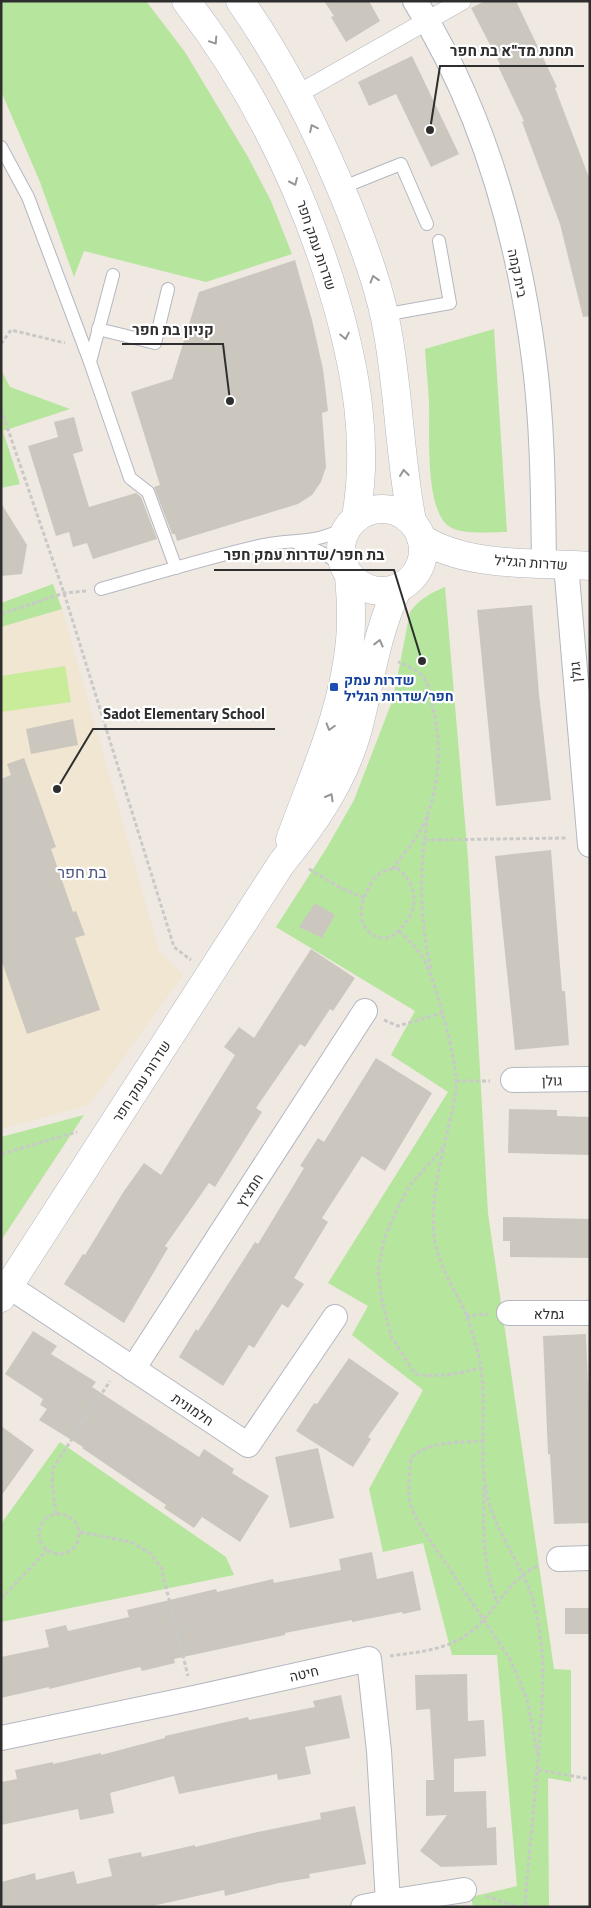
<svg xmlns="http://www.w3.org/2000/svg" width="591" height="1908" font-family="'Titillium Web',Heebo,sans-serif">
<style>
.education{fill:#f0e6d1}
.green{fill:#b6e59e}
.pitch{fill:#c9ec9a}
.building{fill:#cbc7bf}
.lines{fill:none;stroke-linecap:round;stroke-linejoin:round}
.service-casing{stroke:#b4b7c1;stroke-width:14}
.pedestrian-casing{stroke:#b4b7c1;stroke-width:19}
.minor-casing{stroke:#b4b7c1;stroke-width:26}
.tertiary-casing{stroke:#b4b7c1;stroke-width:29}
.path{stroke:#c9c9c9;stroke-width:3;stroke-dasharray:4 2.5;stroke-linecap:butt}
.service{stroke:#fff;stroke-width:12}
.pedestrian{stroke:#fff;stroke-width:18}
.minor{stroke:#fff;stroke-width:24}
.tertiary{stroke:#fff;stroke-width:28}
.oneway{stroke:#969696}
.transit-dot{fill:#1a4fb4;stroke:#fff;stroke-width:2}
.labels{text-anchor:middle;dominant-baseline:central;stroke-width:4.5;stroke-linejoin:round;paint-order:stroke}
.street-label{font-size:14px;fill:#2e2e2e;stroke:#fff}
.transit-label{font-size:14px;font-weight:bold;fill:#164399;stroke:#fff;text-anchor:start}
.quarter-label{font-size:16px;fill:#4d5680;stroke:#fff}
.leader{fill:none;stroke:#2e2e2e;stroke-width:2}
.callout-dot{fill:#2e2e2e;stroke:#fff;stroke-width:2}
.callout-label{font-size:15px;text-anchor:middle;font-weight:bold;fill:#2e2e2e;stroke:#fff;stroke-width:4.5;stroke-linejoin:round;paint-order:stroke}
</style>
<rect width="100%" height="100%" fill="#efe9e1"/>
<path class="education" d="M62 609 159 951 183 975 89 1105 1 1129V627Z"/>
<g class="green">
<path d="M1 1H146L185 52 248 157 271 201 292 254 206 282 84 251 74 277 40 182 1 91Z"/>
<path d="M494 329 507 532C493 532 462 535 450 527 424 511 430 431 429 402 428 384 426 367 425 349Z"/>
<path d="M1 370 10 387 70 409 3 431 20 484 1 488Z"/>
<path d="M53 584 62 609 1 627V603Z"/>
<path d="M445 587 468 858 488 1213 554 1669 571 1670V1782L548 1778 549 1907H473L471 1897 517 1886 497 1655H452L423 1543 383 1552 369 1489 423 1390 352 1335 368 1306 328 1283 448 1092 391 1055 415 1011 276 927 326 849 354 800 393 699 410 612C419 599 431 593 445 587Z"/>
<path d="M84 1115 2 1239 1 1238V1137Z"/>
<path d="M60 1442 226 1557 234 1575 1 1622V1524Z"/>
</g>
<path class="pitch" d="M65 666 71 702 1 712V676Z"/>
<g class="building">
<path d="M324 1H369L380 21 346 42 331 17 334 16Z"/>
<path d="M485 1H516L557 87 555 88 590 180V316L583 317 560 224 522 122 524 121 498 66 500 64 471 8Z"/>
<path d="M412 56 459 154 431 167 396 94 369 106 358 82Z"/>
<path d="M295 260 312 320 323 369 328 411 322 413 326 467 321 482 312 495 298 504 177 541 175 534H172L154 487 160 485 131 392 172 379 199 292Z"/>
<path d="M74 417 83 451 73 454 89 507 136 493 141 497 157 539 93 559 87 543 73 547 69 532 56 536 28 446 58 437 54 422Z"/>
<path d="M1 503 27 545 22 574 1 576Z"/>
<path d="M532 605 539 694 551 800 496 806 477 610Z"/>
<path d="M73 719 78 745 31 754 26 729Z"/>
<path d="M24 758 56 847 51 849 73 912 76 911 85 935 75 938 100 1010 27 1034 1 959V779L11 775 7 764Z"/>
<path d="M551 850 562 991H565L569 1045 515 1050 495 856Z"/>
<path d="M315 903 335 915 322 938 299 927Z"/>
<path d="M311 949 355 978 333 1011 330 1009 305 1047 300 1044 256 1108 262 1112 215 1187 209 1183 165 1246 168 1248 124 1323 64 1284 83 1254 85 1255 124 1191 144 1163 161 1175 235 1055 224 1047 239 1027 254 1038Z"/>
<path d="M376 1058 432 1093 385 1171 362 1156 322 1218 328 1222 294 1278 304 1284 288 1308 282 1304 254 1348 249 1345 223 1386 179 1357 196 1329 198 1331 255 1242 258 1244 304 1168 300 1166 318 1138 324 1142Z"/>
<path d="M509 1109 557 1110V1116L590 1117V1155L508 1153Z"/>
<path d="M503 1217 590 1219V1258L510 1257V1241H503Z"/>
<path d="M33 1331 57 1346 51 1354 96 1382 92 1387 199 1457 204 1449 234 1469 232 1473 269 1496 240 1542 202 1517 194 1528 164 1508 166 1505 82 1448 83 1447 39 1420 47 1409 40 1405 43 1399 5 1374Z"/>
<path d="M586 1334 590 1433V1523L554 1524 550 1454H548L543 1336Z"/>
<path d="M349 1358 399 1393 368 1437 371 1439 353 1467 296 1431 314 1403 317 1404Z"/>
<path d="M1 1426 34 1450 1 1496Z"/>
<path d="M318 1448 334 1518 290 1528 275 1457Z"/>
<path d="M372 1552 377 1579 413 1571 421 1610 403 1614 402 1612 352 1622V1620L285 1633V1635L174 1659 175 1663 142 1671 140 1667 49 1689V1687L1 1698V1657L49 1647 45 1630 66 1625 68 1631 129 1617 127 1610 216 1589 217 1592 273 1579 274 1583 341 1570 339 1559Z"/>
<rect x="565" y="1608" width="25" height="26"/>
<path d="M467 1674 468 1721 484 1720 486 1756 454 1759V1792L486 1791 487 1828 496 1827 497 1865 441 1867 420 1851 447 1815 426 1816V1780H434L430 1709 416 1710 415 1675Z"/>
<path d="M341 1695 350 1738 305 1747 311 1774 278 1780 277 1774 179 1794 174 1776 110 1793 114 1813 80 1820 78 1809 1 1825V1782L17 1779 15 1770 53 1762V1764L101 1753V1755L165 1738V1736L248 1717 249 1720 315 1707 313 1701Z"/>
<path d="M355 1806 366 1864 309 1874 310 1878 279 1883 225 1896 224 1890 148 1907H1V1882L35 1873 36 1880 74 1871 77 1884 112 1876 108 1859 141 1852 142 1857 195 1845V1847L253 1833 321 1819 320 1813Z"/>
</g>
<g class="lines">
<defs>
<g id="service">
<path d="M1 147 28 197 90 362"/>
<path d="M341 188 401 164 427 224"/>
<path d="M113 275 90 362 130 478 148 492 176 568"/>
<path d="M383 315 450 303 439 241"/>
<path d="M98 329 155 343 168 289"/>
<path d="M297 543C317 550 330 555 346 570"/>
<path d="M101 589C155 574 209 557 263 545 293 539 321 544 347 526"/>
</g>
<path id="pedestrian" d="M296 95 462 1"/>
<g id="minor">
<path d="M415 1C482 108 518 235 534 359 543 427 543 496 544 564"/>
<path d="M566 565 590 845"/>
<path d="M513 1080 590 1079"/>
<path d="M1 1281 248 1445 335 1317"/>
<path d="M509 1313H590"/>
<path d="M133 1369 365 1011"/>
<path d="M559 1559 590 1558"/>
<path d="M1 1738 194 1698 369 1659 379 1751 388 1902 363 1907"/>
<path d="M388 1902 464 1890"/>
</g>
<g id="tertiary">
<path d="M186 1C256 92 304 192 336 301 356 371 369 444 356 517"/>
<path d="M240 1C285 65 320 136 349 208 365 249 381 291 388 334 399 396 400 460 412 521"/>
<circle cx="382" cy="550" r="41"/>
<path d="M421 538C467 568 536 562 590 566"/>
<path d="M290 840C313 776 344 710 350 641 352 619 351 598 349 576"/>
<path d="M1 1298 281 864C313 825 341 785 356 736 370 687 375 634 398 588"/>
</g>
</defs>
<use href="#service" class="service-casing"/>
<use href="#pedestrian" class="pedestrian-casing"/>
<use href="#minor" class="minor-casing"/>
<use href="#tertiary" class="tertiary-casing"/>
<g class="path">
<path d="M1 344 11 330 65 343"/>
<path d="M1 409 64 593 174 947 191 960"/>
<path d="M1 614 64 593 86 591"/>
<path d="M428 816C419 869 419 917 431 969"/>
<path d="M425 840 566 838"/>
<path d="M397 868C416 883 420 905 404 925 400 929 395 935 390 937 385 939 379 938 375 936 358 928 359 907 366 893 374 876 379 871 397 868Z"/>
<path d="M309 869 341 888 364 898"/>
<path d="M392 869C406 851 423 832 429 810 441 774 441 736 431 700 430 694 429 686 426 681 420 671 409 666 398 662"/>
<path d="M399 931C406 938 414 945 420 953 434 971 459 1067 456 1089 449 1138 429 1185 434 1235 437 1261 450 1282 462 1305 469 1320 474 1338 478 1353 490 1399 476 1456 488 1500 496 1528 513 1553 525 1579 534 1598 539 1622 541 1643 545 1673 542 1704 540 1734 536 1792 529 1849 525 1907"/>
<path d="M384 1020 398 1026 442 1013"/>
<path d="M456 1081H490"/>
<path d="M443 1148 410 1185 395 1213 384 1239 378 1270 381 1296 391 1336 415 1374C438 1378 457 1374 480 1368"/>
<path d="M1 1154 77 1132"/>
<path d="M466 1316 488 1314"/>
<path d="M484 1441C459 1443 430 1440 411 1458 409 1488 404 1498 420 1525L510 1659 527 1699 537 1753"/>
<path d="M484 1487C483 1531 482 1561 497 1603"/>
<circle cx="59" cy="1534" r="20"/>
<path d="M56 1514 52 1482 53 1468 110 1381"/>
<path d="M80 1532 131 1542 150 1553 161 1567 188 1676"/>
<path d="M1 1599 47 1550"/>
<path d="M390 1656C418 1652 450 1650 473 1630 496 1611 510 1577 538 1566"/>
<path d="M538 1770 590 1779"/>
<path d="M486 1896 518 1907"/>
</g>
<use href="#service" class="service"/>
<use href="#pedestrian" class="pedestrian"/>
<use href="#minor" class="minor"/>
<use href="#tertiary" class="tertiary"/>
</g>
<defs><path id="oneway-chevron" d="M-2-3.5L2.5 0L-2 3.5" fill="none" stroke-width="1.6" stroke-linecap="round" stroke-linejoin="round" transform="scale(1.25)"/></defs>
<g class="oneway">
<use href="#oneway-chevron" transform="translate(214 41) rotate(57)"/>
<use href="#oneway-chevron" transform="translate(313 128) rotate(-116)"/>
<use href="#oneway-chevron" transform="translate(294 182) rotate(66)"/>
<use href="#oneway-chevron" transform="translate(374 279) rotate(-107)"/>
<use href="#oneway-chevron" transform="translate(345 336) rotate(78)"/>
<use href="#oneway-chevron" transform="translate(404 473) rotate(-97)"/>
<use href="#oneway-chevron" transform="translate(379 643) rotate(-76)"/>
<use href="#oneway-chevron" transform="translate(330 727) rotate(106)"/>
<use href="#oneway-chevron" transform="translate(330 797) rotate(-60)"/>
</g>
<rect class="transit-dot" x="329" y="682" width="10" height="10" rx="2.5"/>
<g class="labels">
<g class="street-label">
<text transform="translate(317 245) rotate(71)">שדרות עמק חפר</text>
<text transform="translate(518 273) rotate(78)">בית קמה</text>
<text transform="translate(531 562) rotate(4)">שדרות הגליל</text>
<text transform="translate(575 672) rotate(-95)">גולן</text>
<text transform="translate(552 1080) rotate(-1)">גולן</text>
<text transform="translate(141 1081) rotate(-57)">שדרות עמק חפר</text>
<text transform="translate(249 1190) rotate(-57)">חמציץ</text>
<text x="549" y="1313">גמלא</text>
<text transform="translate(193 1409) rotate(34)">חלמונית</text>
<text transform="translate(304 1673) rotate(-13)">חיטה</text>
</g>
<g class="transit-label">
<text x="344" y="679">שדרות עמק<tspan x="344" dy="16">חפר/שדרות הגליל</tspan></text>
</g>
<g class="quarter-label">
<text x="82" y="872">בת חפר</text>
</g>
</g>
<path class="leader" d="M430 130L440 66H584M230 401L223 344H122M422 661L394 570H214M57 789L93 729H275"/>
<g class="callout-dot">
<circle cx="430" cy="130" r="5"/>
<circle cx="230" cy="401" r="5"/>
<circle cx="422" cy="661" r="5"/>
<circle cx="57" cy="789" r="5"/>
</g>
<g class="callout-label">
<text x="512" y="56">תחנת מד"א בת חפר</text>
<text x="173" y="335">קניון בת חפר</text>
<text x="304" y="560">בת חפר/שדרות עמק חפר</text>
<text x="184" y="719">Sadot Elementary School</text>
</g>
<rect width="591" height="1908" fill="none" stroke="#2e2e2e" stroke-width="5"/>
</svg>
